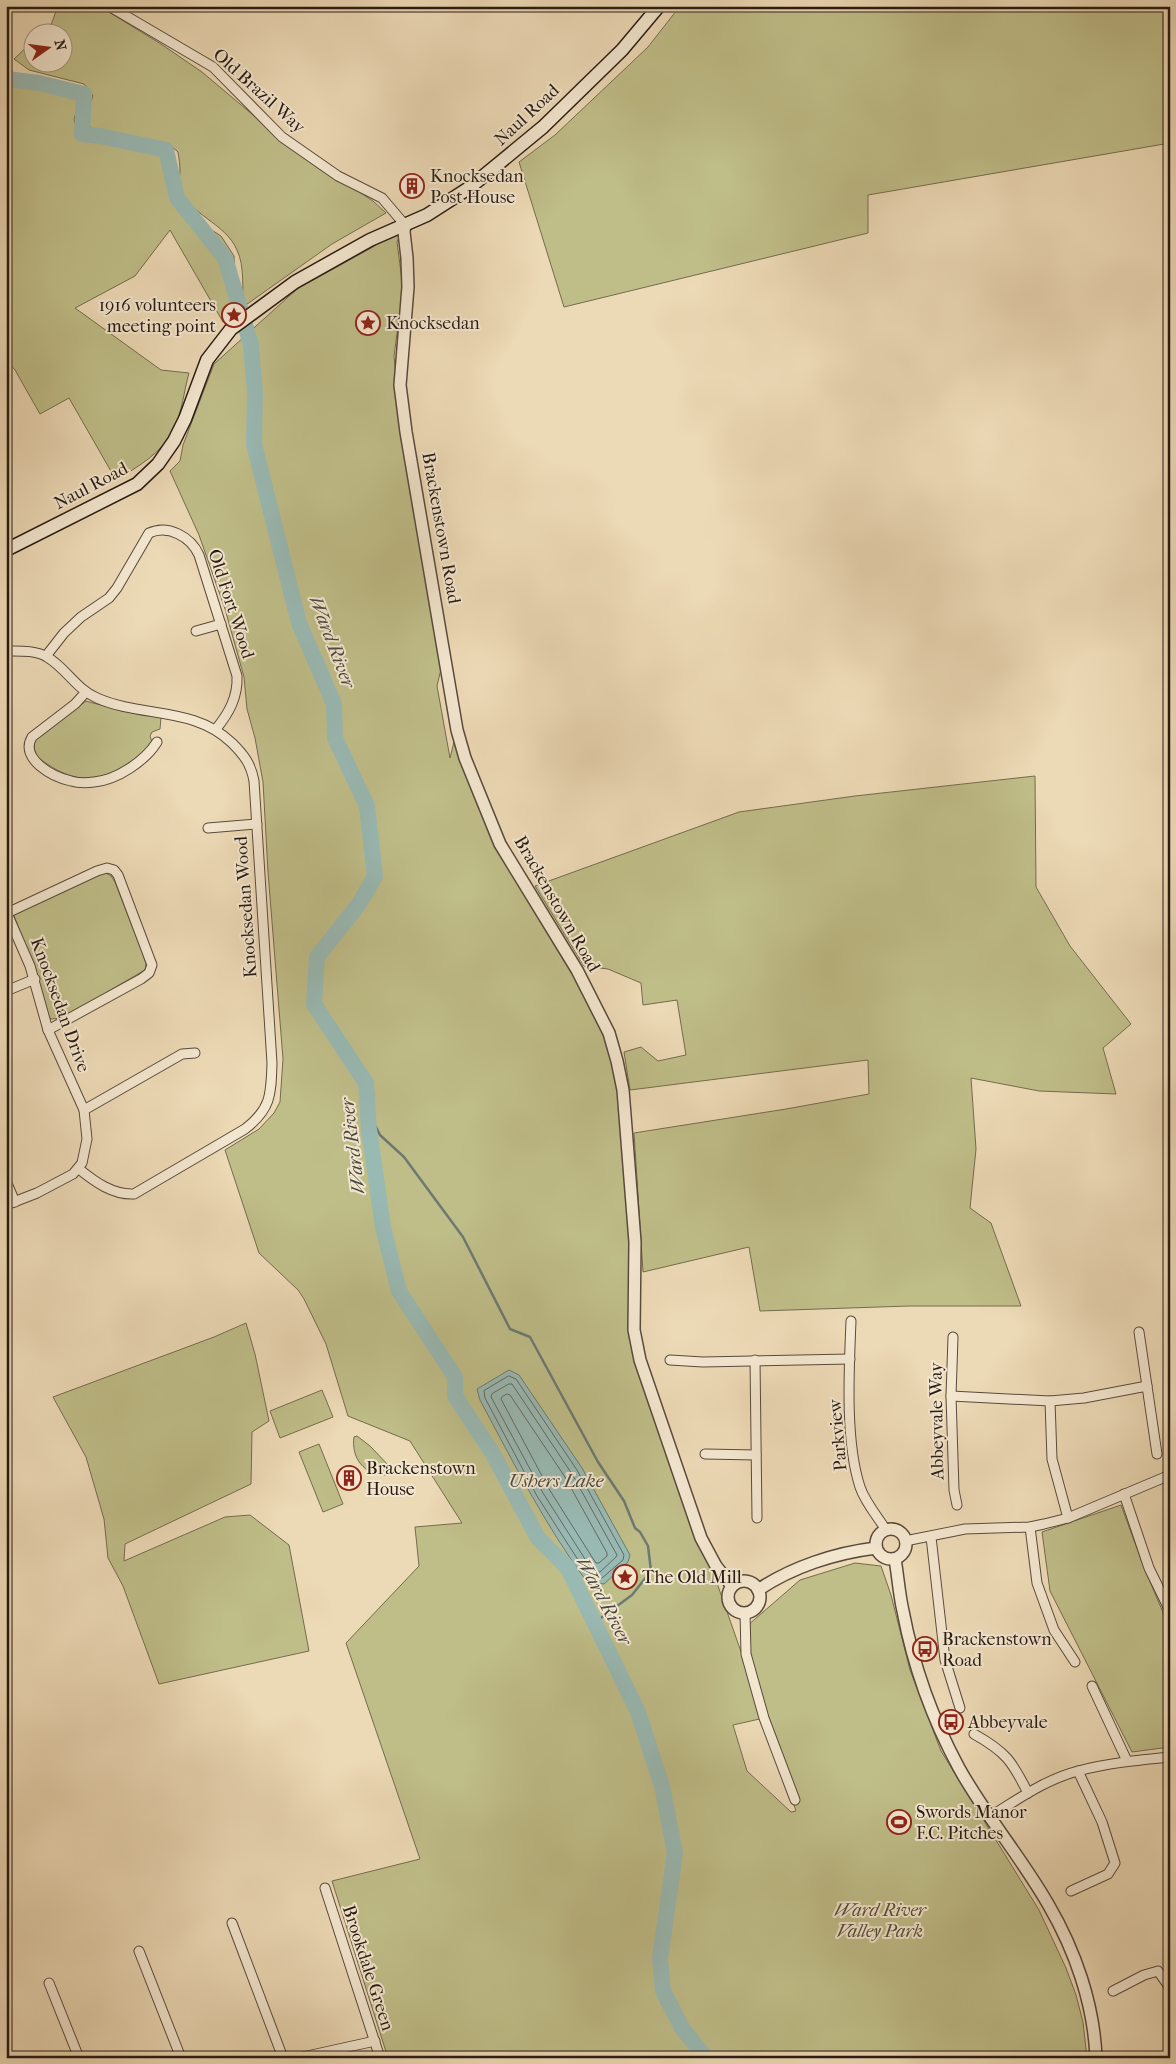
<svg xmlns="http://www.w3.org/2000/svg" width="1176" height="2064" font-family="'IM FELL French Canon',serif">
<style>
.green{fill:#bfbd88;stroke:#746c4e;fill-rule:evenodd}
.water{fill:#99b9b3;stroke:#6c7a73}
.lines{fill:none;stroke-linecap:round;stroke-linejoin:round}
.shore{stroke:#606a63;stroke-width:1}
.stream{stroke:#6c7a73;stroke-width:2.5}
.river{stroke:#99b9b3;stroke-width:16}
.minor-casing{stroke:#594a3c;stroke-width:11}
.tertiary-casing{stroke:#594a3c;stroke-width:14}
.secondary-casing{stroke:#281b13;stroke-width:15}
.minor{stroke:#f3e6cf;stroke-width:9}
.tertiary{stroke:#f3e6cf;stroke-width:11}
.secondary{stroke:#f3e6cf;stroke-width:12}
.labels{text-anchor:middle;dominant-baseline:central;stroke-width:4;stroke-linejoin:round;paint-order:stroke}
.street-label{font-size:18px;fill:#281b13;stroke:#f3e6cf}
.poi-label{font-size:18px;fill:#281b13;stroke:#f3e6cf;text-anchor:start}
.park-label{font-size:18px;font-style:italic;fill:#554c36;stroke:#f3e6cf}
.water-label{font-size:19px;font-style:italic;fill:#4a4a43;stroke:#f3e6cf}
</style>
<rect width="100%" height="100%" fill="#ecd9b5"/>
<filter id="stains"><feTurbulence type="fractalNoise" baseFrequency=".004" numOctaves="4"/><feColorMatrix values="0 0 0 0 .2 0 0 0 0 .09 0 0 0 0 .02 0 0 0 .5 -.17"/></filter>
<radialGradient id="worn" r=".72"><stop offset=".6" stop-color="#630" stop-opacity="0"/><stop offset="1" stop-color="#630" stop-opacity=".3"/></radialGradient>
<g class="green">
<path d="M58 6H99L161 44 202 72 291 147 373 201 386 213 332 244 243 307C242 289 245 267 237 250 225 222 188 215 179 186 178 181 180 176 180 171 180 165 179 158 178 152L169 144 148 142 93 130 84 119 93 96 84 84 29 70 14 59 32 42V62H62V32H43L51 25Z"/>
<path d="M680 6H1170V143L868 195V233L564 307 519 162 555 135 648 47Z"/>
<path d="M6 66 26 84 75 95 78 103 74 120 79 134 120 147 161 151 170 155 173 196 185 213 221 236 234 256 235 313 223 322 170 230 135 276 75 308 161 370 189 373C184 391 182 412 174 429 162 453 139 466 116 480L69 398 40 414 15 370 6 360Z"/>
<path d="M405 225 397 242 403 288 394 356 397 386 441 669 437 686 450 758 457 730 498 838 594 1004 623 1090 634 1330 654 1403 760 1706 746 1654 747 1626 800 1580 855 1563 881 1566 891 1595 910 1670 941 1751 1039 1910 1066 1968 1076 1995 1083 2022 1087 2058H388L332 1881 420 1859 346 1643 419 1566 415 1527 462 1523 410 1441 348 1416 326 1344 304 1299 298 1290 259 1253 225 1150 259 1129 274 1113 280 1102 283 1059 268 872 263 782 255 738 247 709 244 677 225 609 199 535 170 471 180 461 183 445 214 364 297 289 373 247ZM764 1718 796 1811 791 1812 747 1771 733 1725Z"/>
<path d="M86 701 122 711 161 717 160 729 152 732 150 736 153 745C110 779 83 794 35 755L34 744 37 737Z"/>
<path d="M1035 776 1036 887 1070 946 1131 1024 1103 1048 1116 1094 1039 1091 971 1078 976 1149 970 1208 991 1223 1021 1306H909L760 1311 749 1247 643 1272 634 1133 786 1109 869 1094 868 1060 630 1090 624 1052 641 1047 658 1061 686 1055 677 1000 643 1005 641 983 608 969 584 966 535 886 739 812 855 796Z"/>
<path d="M106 873 111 876 115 882 143 954 146 964 145 970 62 1018 51 1019 47 1015 34 967 14 916 16 912 98 874Z"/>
<path d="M246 1323 255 1354 269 1421 252 1432 251 1484 125 1544 124 1561 225 1517 250 1515 289 1545 309 1651 159 1684 123 1586 108 1558 104 1519 86 1457 53 1397 214 1337Z"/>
<path d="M322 1390 333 1417 280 1438 270 1411Z"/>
<path d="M357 1436 370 1446 390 1467 386 1475C364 1475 351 1458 354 1437Z"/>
<path d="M319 1444 343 1504 323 1512 299 1452Z"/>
<path d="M1121 1505 1143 1565 1170 1629V1747L1132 1752 1050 1591 1042 1532Z"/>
</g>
<path class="water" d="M509 1370 519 1375 582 1468 630 1555 628 1562 604 1584 587 1582C545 1525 513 1462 480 1400L477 1389Z"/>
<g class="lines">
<g class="shore">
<path d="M509 1376 516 1379 577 1470 624 1555 623 1560 602 1578 589 1577 537 1496 485 1398 484 1391Z"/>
<path d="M509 1384H512L572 1474 617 1555 616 1557 600 1572 592 1570 543 1493 491 1397 492 1394Z"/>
<path d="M507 1394 510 1395 565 1477 607 1553V1556L599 1563H596L592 1557 549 1489 501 1399 502 1397Z"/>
</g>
<path class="stream" d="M368 1111 380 1135 404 1157 463 1237 510 1329 530 1337 598 1462 624 1501 635 1528 640 1532 648 1546 651 1571 632 1595 594 1623"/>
<path class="river" d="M6 79 39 83 84 94 82 134 100 136 166 150 177 198 225 258 251 345 255 393 254 444 299 623 334 704 335 738 367 806 375 876 359 904 317 957 314 1004 366 1083 369 1130 383 1227 399 1291 455 1377V1396L493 1454 538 1538 568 1568 638 1712 662 1786 675 1853 660 1958 663 1991 682 2028 706 2058"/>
<defs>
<g id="minor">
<path d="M109 6 213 67 282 137 338 176 382 198 405 225"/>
<path d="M196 631 221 624"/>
<path d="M6 651C19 651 36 650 47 657 66 668 76 689 97 698 142 718 193 706 232 743 244 755 251 764 254 781L272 1063C271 1095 271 1109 245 1129L134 1194C113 1195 95 1182 79 1169"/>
<path d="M46 656 64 633 81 617 109 598 117 588 149 533C168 524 191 537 199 555L237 676C238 697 229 713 216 729"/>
<path d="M85 693 75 704 32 737C19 759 53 777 71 781 78 783 87 783 94 782 117 780 145 761 157 742"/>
<path d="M208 828 257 824"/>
<path d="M6 911 30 966 48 1030 84 1110 87 1139 82 1163 73 1174 37 1193 6 1205"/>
<path d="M7 913 97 871 107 868 114 870 118 875 152 965 149 973 141 979 48 1030"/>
<path d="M6 991 35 979"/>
<path d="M84 1110 182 1054 195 1053"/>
<path d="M6 1181 15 1202"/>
<path d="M851 1321C849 1370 845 1441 860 1487 865 1502 877 1516 886 1530"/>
<path d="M1139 1332 1157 1454"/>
<path d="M953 1337 951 1396 954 1490 957 1505"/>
<path d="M670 1360 703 1362 850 1359"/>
<path d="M755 1360 757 1518"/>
<path d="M951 1396 1050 1401 1084 1398 1147 1386"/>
<path d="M1050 1401 1052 1459 1068 1518"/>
<path d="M705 1454 756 1455"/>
<path d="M1124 1494 1149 1568 1170 1611"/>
<path d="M1030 1527 1037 1583 1054 1630 1075 1662"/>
<path d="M931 1537 945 1660 960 1708"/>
<path d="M905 1541 965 1529 1030 1527 1044 1524 1068 1518 1170 1475"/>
<path d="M745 1613 746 1654 764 1718 795 1800"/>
<path d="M1092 1686 1127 1761"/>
<path d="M974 1734C1006 1752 1012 1761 1028 1793"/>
<path d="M989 1817C1017 1800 1046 1779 1078 1771 1108 1763 1139 1760 1170 1757"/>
<path d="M325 1888 380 2058"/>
<path d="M1071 1891 1108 1874 1115 1863 1102 1822 1078 1771"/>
<path d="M232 1923 283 2058"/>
<path d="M139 1951 181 2058"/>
<path d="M49 1983 79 2058"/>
<path d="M1113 1991 1144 1975 1158 1971 1170 1988"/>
<path d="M298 2058 375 2041"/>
</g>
<g id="tertiary">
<path d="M405 225 404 232 407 258 408 287 400 385 406 432 457 730 465 758 500 844 577 970 609 1033 617 1061 623 1090 635 1242 634 1330 640 1360 701 1538 716 1566 732 1586"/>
<circle cx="891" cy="1544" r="15"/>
<path d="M895 1559C898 1576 899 1594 903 1611 913 1664 933 1720 959 1768 985 1815 1021 1857 1048 1904 1075 1950 1094 2004 1096 2058"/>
<circle cx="744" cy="1597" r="16"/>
<path d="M758 1590C792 1567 835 1553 876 1548"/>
</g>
<path id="secondary" d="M6 550 137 484 158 464 174 441 185 419 207 360 231 329 295 282 370 240 427 215 469 188 543 127 622 50 659 6"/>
</defs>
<use href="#minor" class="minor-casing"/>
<use href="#tertiary" class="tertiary-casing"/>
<use href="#secondary" class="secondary-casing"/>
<use href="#minor" class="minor"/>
<use href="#tertiary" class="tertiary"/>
<use href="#secondary" class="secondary"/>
</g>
<defs>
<symbol id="building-ring" viewBox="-11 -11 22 22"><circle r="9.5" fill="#f3e6cf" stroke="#8f2418" stroke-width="1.5"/><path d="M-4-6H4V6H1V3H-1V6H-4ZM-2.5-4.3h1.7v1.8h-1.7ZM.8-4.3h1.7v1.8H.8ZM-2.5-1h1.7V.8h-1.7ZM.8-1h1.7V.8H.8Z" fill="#8f2418"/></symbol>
<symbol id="sight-ring" viewBox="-11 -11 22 22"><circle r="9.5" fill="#f3e6cf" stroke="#8f2418" stroke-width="1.5"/><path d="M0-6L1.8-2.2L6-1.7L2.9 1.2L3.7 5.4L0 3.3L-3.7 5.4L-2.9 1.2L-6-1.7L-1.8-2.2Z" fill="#8f2418"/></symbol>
<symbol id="bus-ring" viewBox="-11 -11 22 22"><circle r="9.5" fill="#f3e6cf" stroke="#8f2418" stroke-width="1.5"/><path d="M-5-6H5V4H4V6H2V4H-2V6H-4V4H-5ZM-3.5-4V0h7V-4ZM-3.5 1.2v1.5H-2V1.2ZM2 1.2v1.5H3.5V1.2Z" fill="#8f2418"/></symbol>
<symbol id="stadium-ring" viewBox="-11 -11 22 22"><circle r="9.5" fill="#f3e6cf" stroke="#8f2418" stroke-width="1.5"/><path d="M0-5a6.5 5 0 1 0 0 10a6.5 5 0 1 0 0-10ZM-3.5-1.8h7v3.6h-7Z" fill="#8f2418"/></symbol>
</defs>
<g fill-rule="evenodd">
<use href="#building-ring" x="398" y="172" width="28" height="28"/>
<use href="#sight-ring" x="220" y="301" width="28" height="28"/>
<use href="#sight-ring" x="354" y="309" width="28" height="28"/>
<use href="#building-ring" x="335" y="1464" width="28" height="28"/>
<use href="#sight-ring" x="611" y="1563" width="28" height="28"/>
<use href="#bus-ring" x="911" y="1635" width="28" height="28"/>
<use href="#bus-ring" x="937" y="1708" width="28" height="28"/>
<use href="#stadium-ring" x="885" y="1808" width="28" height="28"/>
</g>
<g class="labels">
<g class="street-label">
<text transform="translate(259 91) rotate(42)">Old Brazil Way</text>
<text transform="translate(527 115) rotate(-43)">Naul Road</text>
<text transform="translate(91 486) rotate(-28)">Naul Road</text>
<text transform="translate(441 528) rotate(80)">Brackenstown Road</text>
<text transform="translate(231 604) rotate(72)">Old Fort Wood</text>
<text transform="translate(557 904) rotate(60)">Brackenstown Road</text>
<text transform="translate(246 907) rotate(-94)">Knocksedan Wood</text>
<text transform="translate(60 1005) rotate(70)">Knocksedan Drive</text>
<text transform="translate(937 1421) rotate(-91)">Abbeyvale Way</text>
<text transform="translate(838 1435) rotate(-95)">Parkview</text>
<text transform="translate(368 1968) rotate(72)">Brookdale Green</text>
</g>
<g class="poi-label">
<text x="430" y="176">Knocksedan<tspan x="430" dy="21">Post House</tspan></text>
<text x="216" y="305" text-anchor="end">1916 volunteers<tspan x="216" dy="21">meeting point</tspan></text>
<text x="386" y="323">Knocksedan</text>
<text x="366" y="1468">Brackenstown<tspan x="366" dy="21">House</tspan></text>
<text x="642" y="1577">The Old Mill</text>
<text x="942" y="1639">Brackenstown<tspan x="942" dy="21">Road</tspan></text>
<text x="968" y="1722">Abbeyvale</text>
<text x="916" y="1812">Swords Manor<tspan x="916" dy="21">F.C. Pitches</tspan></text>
</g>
<g class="park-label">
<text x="880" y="1910">Ward River<tspan x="880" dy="21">Valley Park</tspan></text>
</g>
<g class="water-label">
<text transform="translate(332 642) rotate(69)">Ward River</text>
<text transform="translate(353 1146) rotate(-97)">Ward River</text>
<text x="556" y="1481">Ushers Lake</text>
<text transform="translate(604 1601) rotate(62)">Ward River</text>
</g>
</g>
<rect width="1176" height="2064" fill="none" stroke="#ecd9b5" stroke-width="25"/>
<rect x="8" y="8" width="1161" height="2049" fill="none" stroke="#281b13" stroke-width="2.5"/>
<rect x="12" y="12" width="1151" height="2039" fill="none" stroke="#281b13"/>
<g transform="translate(48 48) rotate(76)"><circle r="24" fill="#f3e6cf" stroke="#a29584"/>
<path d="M0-4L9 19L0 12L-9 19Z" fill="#8f2418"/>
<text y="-8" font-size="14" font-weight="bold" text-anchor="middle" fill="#281b13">N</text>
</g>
<rect width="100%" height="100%" filter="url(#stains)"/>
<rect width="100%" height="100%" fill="url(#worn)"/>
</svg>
